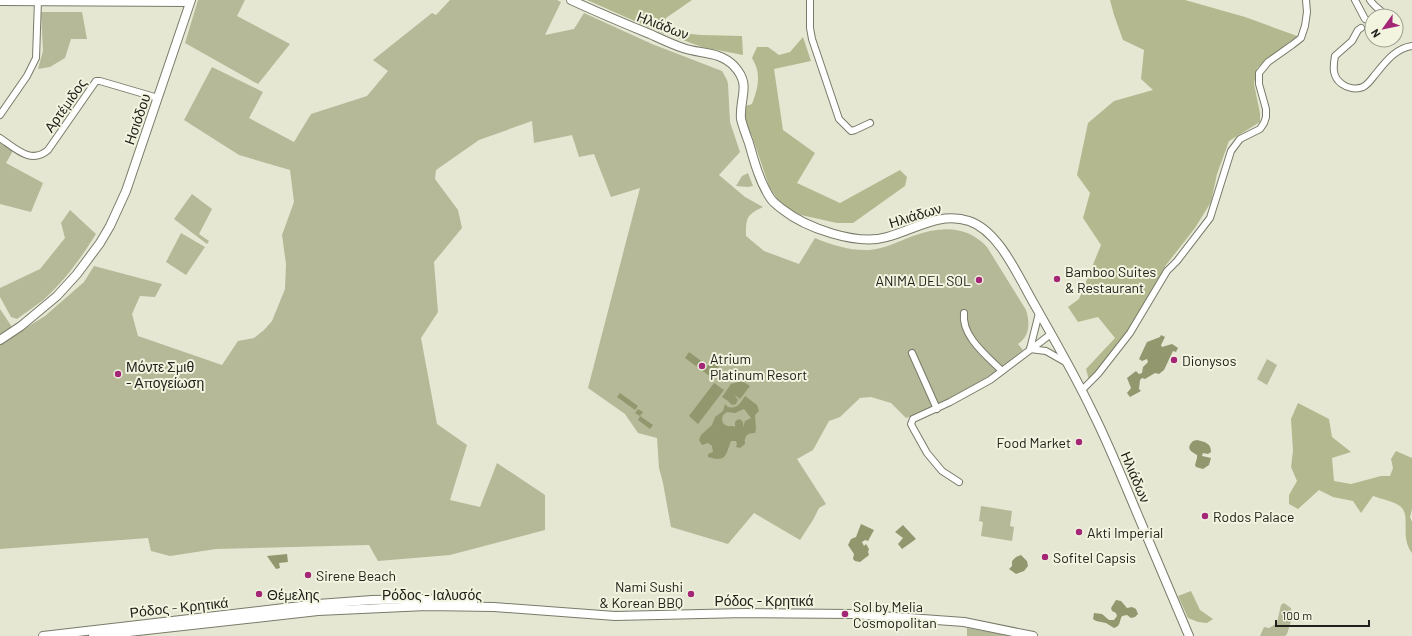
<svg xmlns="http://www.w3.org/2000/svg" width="1412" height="636" font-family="Barlow,sans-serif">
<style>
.green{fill:#b5b997}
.forest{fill:#b4b88e}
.water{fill:#93976e;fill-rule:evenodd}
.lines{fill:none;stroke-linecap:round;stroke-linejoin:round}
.street-casing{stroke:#797b69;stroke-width:8}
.secondary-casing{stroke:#797b69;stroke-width:10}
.street{stroke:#fff;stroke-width:6}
.secondary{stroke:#fff;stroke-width:8}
.poi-dot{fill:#a42677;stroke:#f2f4e0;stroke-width:1.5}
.labels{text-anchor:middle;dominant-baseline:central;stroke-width:4;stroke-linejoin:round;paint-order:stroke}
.street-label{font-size:14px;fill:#20211a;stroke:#f2f4e0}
.poi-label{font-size:14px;fill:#20211a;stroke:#f2f4e0;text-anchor:start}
</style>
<rect width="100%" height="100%" fill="#e5e7d3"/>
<g class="green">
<path d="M198 0H245L237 16 290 44 258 84 185 43Z"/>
<path d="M450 0H557L561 2 545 35 574 29 584 13 652 44 722 71 727 80 728 84 730 122 740 152 719 175 745 197 763 207C746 215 746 218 746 236L764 251 799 264 815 238C832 245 851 251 869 250 885 249 899 241 913 236 940 226 967 225 987 247L1026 310C1030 323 1030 336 1018 344L1023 350 994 373 941 405 906 418 891 403 871 397 860 398 840 417 829 421 813 450 797 459 826 504 819 508 813 520 800 540 754 513 728 544 671 527 663 483 659 468 657 438 638 433 625 414 588 388 640 188 611 197 594 154 579 157 572 135 534 143 532 121 479 140 436 170 435 179 458 210 462 228 434 262 438 312 421 338 437 424 467 445 450 500 480 507 497 463 545 495V530L450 555 378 561 369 545 216 549 170 556 151 551 148 538 0 549V344L45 316 84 282 94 266 162 284 155 297 140 296 132 314 138 336 222 365 238 341 254 338 264 330 272 321 285 289 286 264 282 235 294 202 290 170 239 155 184 120 212 67 263 92 249 118 294 142 311 114 367 96 388 71 373 60 432 13 436 15Z"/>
<path d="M41 12H82L87 39H71L65 58 50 67 38 69 43 51Z"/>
<path d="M0 139 14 149 6 163 43 183 31 212 0 204Z"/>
<path d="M748 173 753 186 748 187 736 186 742 176Z"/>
<path d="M192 194 212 209 199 234 209 241 207 244 174 219Z"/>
<path d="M70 210 96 234C81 258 64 282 42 301 34 307 25 313 17 319L11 317 0 297V288L40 269 65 238 61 223Z"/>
<path d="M181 233 205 247 186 275 166 262Z"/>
<path d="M0 309 12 327 0 335Z"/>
<path d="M1267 359 1277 365 1267 385 1257 379Z"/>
<path d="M981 506 1012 511 1010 526 1014 527 1012 541 981 536 983 522 979 521Z"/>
<path d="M1284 603 1291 608 1292 618 1287 634 1285 636H1260L1264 627 1269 628 1277 623 1281 605Z"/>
<path d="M967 628 1014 636H1015H967Z"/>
</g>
<g class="forest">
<path d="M587 0H692L666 18 664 34Z"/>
<path d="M1110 0H1185L1245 17 1297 36 1257 68 1254 84 1260 113V122L1229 141 1217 174 1211 202 1195 228 1166 265 1131 331 1090 384 1086 369 1115 338 1098 317 1078 322 1068 307 1079 299 1101 245 1083 218 1090 193 1077 175 1088 123 1114 101 1153 90 1141 79 1144 50 1123 40 1114 15Z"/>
<path d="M671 32 701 35 742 36 743 55 702 47 669 35Z"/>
<path d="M803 37 811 61 774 69 783 130 815 153 797 183 840 203 900 170 907 177 905 186 853 223H837L801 215 792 211 778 200 769 186 752 136 744 124 746 106 752 104C758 88 762 74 752 58L757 47H768L779 55 790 52Z"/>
<path d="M1298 403 1329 419 1332 437 1351 452 1332 458 1334 481 1351 484 1381 476H1390L1393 468 1391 459 1396 451 1412 458V509L1410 517 1412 522V553C1399 536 1412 516 1400 506 1393 501 1381 499 1373 496L1361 513 1353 501 1333 497 1319 490 1298 509 1289 504V495L1297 481 1291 467 1293 451 1291 419Z"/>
<path d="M1191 591 1200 610 1213 619 1207 623 1198 622 1188 618 1178 596Z"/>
</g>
<g class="water">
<path d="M1161 335 1165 337 1161 345 1162 347 1172 344 1178 348 1176 352 1173 351 1164 370 1159 374 1155 373 1145 379 1142 378 1140 380 1139 389 1141 391 1130 397 1127 393 1131 388 1127 378 1136 371 1139 374 1142 373 1143 367 1148 362 1147 359 1142 361 1139 359 1147 342 1160 337Z"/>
<path d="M689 352 708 366 713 359 720 365 711 377 685 358Z"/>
<path d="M742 381 750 386 740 399 736 396H731H735L738 400 736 404 732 405 728 401 722 397 731 384Z"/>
<path d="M714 383 724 390 698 424 689 416Z"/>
<path d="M620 393 638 406 635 410 617 397Z"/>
<path d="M745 396 757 405 759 411 755 415 756 429 755 433C747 433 744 436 745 444L740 448 736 447 737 444 736 441H731C725 457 726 462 708 457V454L713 452 712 446 708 443 702 445 699 440 701 435 712 425 715 417 723 411 725 404 728 407C738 409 740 403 745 396ZM744 409 751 418 745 421 743 427V422L740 419 737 420 735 422V427L733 426C725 427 720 423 723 415L727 412 735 413Z"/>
<path d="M638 409 643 412 640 416 653 425 650 429 638 420 640 416 635 413Z"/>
<path d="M1197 440C1205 442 1211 443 1211 452L1208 454 1203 453 1202 456 1211 458 1209 465 1203 469 1196 467 1195 465 1197 458V455C1190 451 1186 448 1193 441Z"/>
<path d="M861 524 874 530 868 541 865 540 862 542 864 546 866 544 869 549 868 552 869 555 860 562 855 561 853 559 854 554 848 545 851 539 856 537Z"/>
<path d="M903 525 916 539 902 549 898 544 903 538 895 532Z"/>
<path d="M287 554 288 562 279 563 280 568 276 569 267 556Z"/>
<path d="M1021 555 1027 561 1028 566 1024 571 1016 574 1009 569 1012 566V561L1016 557Z"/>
<path d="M1116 600 1121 601 1127 608 1132 607 1136 609 1138 614 1135 617 1131 618 1127 615 1122 616C1119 621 1121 626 1114 628L1106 623 1096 621 1093 619 1094 613 1102 614 1109 620H1114L1117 616 1116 613 1112 611 1111 608Z"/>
</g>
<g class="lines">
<defs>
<g id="street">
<path d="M810 0V28L812 39 839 119 851 131 855 130 870 123"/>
<path d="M1355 0 1365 19 1372 22"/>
<path d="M1370 0C1375 8 1382 10 1385 16"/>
<path d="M0 2 190 3"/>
<path d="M1361 28 1358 30 1352 41 1335 56C1333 67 1332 77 1342 84 1347 88 1356 90 1363 87 1367 85 1371 80 1374 76 1384 64 1395 48 1412 46"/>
<path d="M0 115 27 76 36 58 38 0"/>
<path d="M0 138C15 148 31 165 48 150L96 81H100L158 98"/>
<path d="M964 313C961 336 987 356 1002 371"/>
<path d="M1030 349 1046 351 1067 363"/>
<path d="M1030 349 1039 313"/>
<path d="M912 353 937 409"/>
<path d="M1082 390 1098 374 1130 333 1167 271 1177 261 1210 218 1231 151 1240 139 1260 129 1264 123 1266 117V109L1259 84V73L1268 62 1292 45 1301 38 1305 26 1307 12 1306 0"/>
<path d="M959 482 942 471 927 453 913 428 911 424 913 419 950 402 990 380 1051 334"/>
</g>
<g id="secondary">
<path d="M571 0C597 12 623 23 650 34 661 39 671 44 683 48 700 54 720 51 734 66 752 85 739 98 741 119 743 127 746 135 749 143 754 161 760 183 771 199 774 203 778 206 782 209 806 228 857 246 887 237 914 230 940 211 969 221 999 231 1018 276 1033 302 1054 339 1075 375 1093 413 1108 443 1121 475 1134 506 1152 549 1171 593 1189 636"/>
<path d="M0 340 21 326 57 296 77 274 100 243 110 226 126 191 191 0"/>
<path d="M43 636 318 604 372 600 427 599 457 600 473 603"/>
<path d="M93 636 318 611 426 606 494 607 615 616 745 613 853 614 964 622 1033 636"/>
</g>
</defs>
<use href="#street" class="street-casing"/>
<use href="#secondary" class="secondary-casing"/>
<use href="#street" class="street"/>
<use href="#secondary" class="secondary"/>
</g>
<g class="poi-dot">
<circle cx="1057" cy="279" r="4"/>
<circle cx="979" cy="280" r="4"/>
<circle cx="1174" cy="360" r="4"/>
<circle cx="702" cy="366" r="4"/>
<circle cx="118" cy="374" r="4"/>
<circle cx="1079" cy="442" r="4"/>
<circle cx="1205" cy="516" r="4"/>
<circle cx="1079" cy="532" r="4"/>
<circle cx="1045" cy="557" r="4"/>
<circle cx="308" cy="575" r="4"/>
<circle cx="259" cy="594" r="4"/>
<circle cx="691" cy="594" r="4"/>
<circle cx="845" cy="614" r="4"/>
</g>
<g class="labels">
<g class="street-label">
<text transform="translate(663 25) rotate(21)">Ηλιάδων</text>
<text transform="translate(65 105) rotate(-55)">Αρτέμιδος</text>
<text transform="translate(137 119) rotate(-71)">Ησιόδου</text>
<text transform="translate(915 215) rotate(-17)">Ηλιάδων</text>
<text transform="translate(1136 477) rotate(67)">Ηλιάδων</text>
<text x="432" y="594">Ρόδος - Ιαλυσός</text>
<text x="764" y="600">Ρόδος - Κρητικά</text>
<text transform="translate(179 607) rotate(-6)">Ρόδος - Κρητικά</text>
</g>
<g class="poi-label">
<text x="1065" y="271">Bamboo Suites<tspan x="1065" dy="16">&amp; Restaurant</tspan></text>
<text x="971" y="280" text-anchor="end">ANIMA DEL SOL</text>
<text x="710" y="358">Atrium<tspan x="710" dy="16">Platinum Resort</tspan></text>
<text x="1182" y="360">Dionysos</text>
<text x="126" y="366">Μόντε Σμιθ<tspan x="126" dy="16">- Απογείωση</tspan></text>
<text x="1071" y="442" text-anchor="end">Food Market</text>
<text x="1213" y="516">Rodos Palace</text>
<text x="1087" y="532">Akti Imperial</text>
<text x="1053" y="557">Sofitel Capsis</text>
<text x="316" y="575">Sirene Beach</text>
<text x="683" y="586" text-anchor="end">Nami Sushi<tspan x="683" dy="16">&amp; Korean BBQ</tspan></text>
<text x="267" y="594">Θέμελης</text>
<text x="853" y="606">Sol by Melia<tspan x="853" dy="16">Cosmopolitan</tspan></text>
</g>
</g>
<g transform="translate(1384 28) rotate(237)"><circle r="19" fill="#f2f4e0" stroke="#9ea091"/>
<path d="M0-3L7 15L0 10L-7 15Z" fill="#a42677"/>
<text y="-6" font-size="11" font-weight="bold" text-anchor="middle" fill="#20211a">N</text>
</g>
<path d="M1276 620v6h93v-6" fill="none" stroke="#20211a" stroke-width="2"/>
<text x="1282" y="620" font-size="12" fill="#20211a" stroke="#f2f4e0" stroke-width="3" paint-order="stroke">100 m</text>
</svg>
